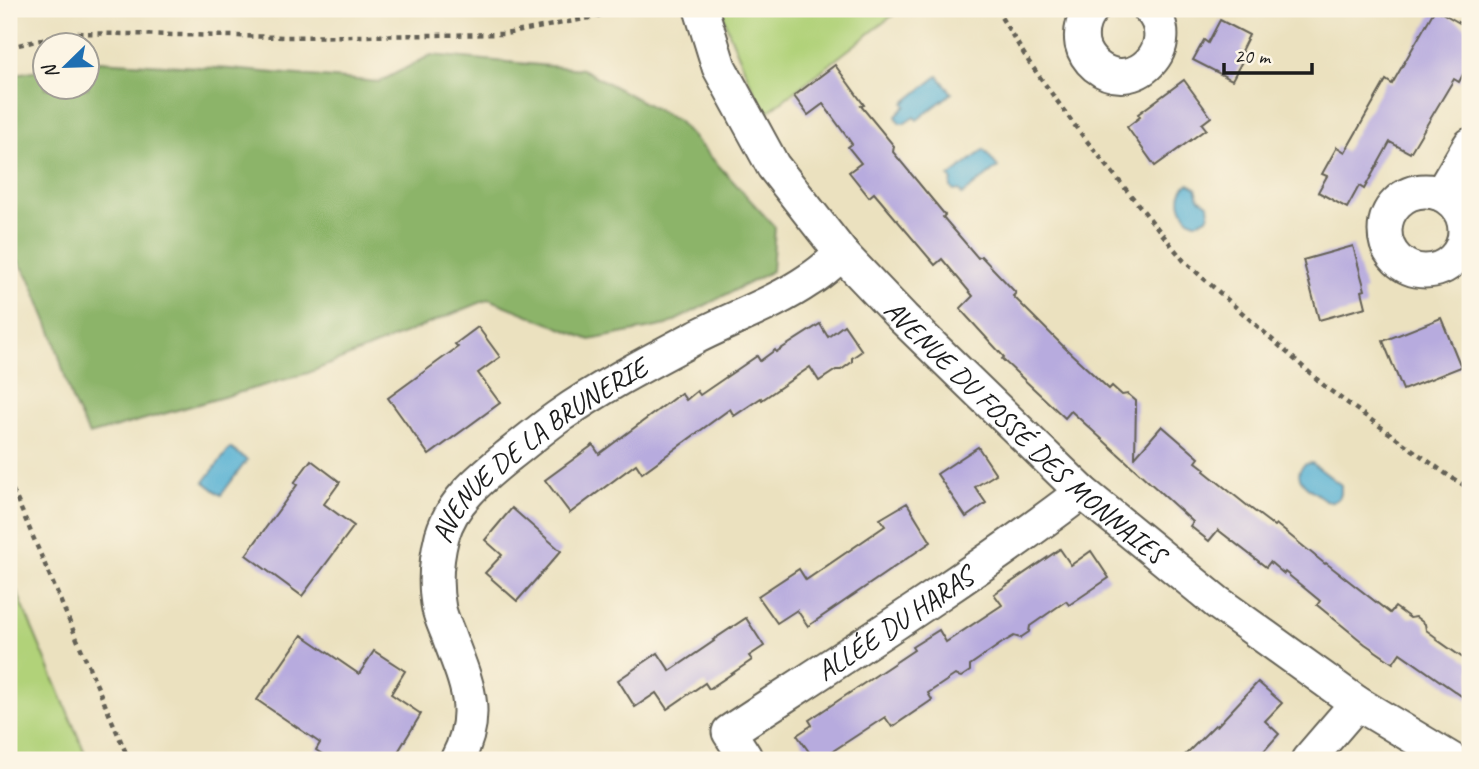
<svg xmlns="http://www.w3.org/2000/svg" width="1479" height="769" font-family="Caveat,sans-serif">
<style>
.green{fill:#b1d279;stroke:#66774a;stroke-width:2}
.forest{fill:#8cb469;stroke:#546842;stroke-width:2}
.water{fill:#55b0d3;stroke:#386678;stroke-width:2}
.building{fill:#b7abde}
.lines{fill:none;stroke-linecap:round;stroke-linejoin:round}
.street-casing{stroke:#646155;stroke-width:37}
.path{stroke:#646155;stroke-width:4.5;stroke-dasharray:5 5;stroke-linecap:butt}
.street{stroke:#fff;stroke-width:33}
.labels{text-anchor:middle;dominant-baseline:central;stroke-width:5;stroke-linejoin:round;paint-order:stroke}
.street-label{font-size:28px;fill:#1c1c1c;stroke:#fcf5e5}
</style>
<rect width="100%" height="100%" fill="#fcf5e5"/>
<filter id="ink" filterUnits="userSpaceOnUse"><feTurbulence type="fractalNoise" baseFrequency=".0143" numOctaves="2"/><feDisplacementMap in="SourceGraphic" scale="14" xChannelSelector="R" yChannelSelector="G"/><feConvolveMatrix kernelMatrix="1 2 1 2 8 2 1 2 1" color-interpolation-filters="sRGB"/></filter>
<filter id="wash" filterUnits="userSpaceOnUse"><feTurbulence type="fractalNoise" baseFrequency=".00686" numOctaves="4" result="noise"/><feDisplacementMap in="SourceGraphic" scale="28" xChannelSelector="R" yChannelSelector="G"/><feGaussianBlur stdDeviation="1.57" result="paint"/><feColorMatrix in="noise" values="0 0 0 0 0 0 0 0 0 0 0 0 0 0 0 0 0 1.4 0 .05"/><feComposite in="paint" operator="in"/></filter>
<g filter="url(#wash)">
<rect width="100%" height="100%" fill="#ebe1bf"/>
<g class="green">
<path d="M721 9H901L764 115 730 35Z"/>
<path d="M9 573 88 760H9Z"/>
</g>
<path class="forest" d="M431 55 582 69 678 121 775 227 772 271 667 325 590 340 489 299 308 373 89 435 72 400 53 336 30 279 9 247V75L45 69 46 88H88V62L99 61 230 69 379 82Z"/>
<g class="water">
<path d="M938 76 952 93 917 120 914 117 905 123H899L896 116 906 106 904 103Z"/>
<path d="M984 150 998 167 962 195 959 190 954 191C950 188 950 186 952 181L949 177Z"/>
<path d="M1189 184 1196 188 1199 198 1208 204 1209 213 1207 218C1204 219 1200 223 1196 222 1181 220 1173 191 1189 184Z"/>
<path d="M230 448 247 460 221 495 204 482Z"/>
<path d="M1312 463 1341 485V494C1338 501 1332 503 1325 500 1317 493 1292 481 1301 468 1305 463 1307 464 1312 463Z"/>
</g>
<g id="blocks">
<g class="building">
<path d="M1435 9 1470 29V61L1459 82 1454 79 1410 153 1390 142 1364 189 1359 186 1347 208 1318 192 1327 176 1322 174 1337 147 1345 152 1386 80 1392 84Z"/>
<path d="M1220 20 1249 35 1241 51 1246 54 1232 80 1193 60 1204 40 1208 43Z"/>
<path d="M835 65 864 105 861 106 894 146 893 152 945 215 943 217 978 258 981 256 1016 293 1013 296 1065 348 1109 389 1112 386 1122 395 1128 394 1136 401 1135 457 1162 426 1199 458 1196 462 1205 469 1204 471 1249 507 1274 526 1276 524 1325 564 1326 563 1390 613 1395 607 1410 618 1416 617 1425 624 1426 630 1437 638 1436 639 1470 663V702L1400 653 1393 663 1365 644 1317 605 1320 601 1285 572 1284 574 1270 562 1266 567 1218 530 1209 541 1190 526 1193 522 1071 411 1065 418 1002 359 1004 357 960 309 973 296 942 259 935 265 874 193 869 197 849 172 861 163 848 147 852 144 823 104 808 115 794 96Z"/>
<path d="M1184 80 1211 117 1202 124 1206 129 1155 166 1127 127 1140 117 1138 114Z"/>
<path d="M1353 246 1365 290 1362 291 1366 307 1319 320 1303 260Z"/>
<path d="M1441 318 1461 367 1403 390 1383 341Z"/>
<path d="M820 324 828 337 844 325 862 351 852 358V362L841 370H836L819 381 810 367 762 400 761 398 734 416 730 409 642 473 636 464 570 513 545 480 593 445 599 454 681 393 686 400 697 391 700 395 757 356 760 361 775 350 776 352Z"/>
<path d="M478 327 500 357 478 373 500 403 429 455 388 398 458 347 455 344Z"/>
<path d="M978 447 996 474 975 487 986 503 966 517 937 474Z"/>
<path d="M311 460 340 482 324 504 354 526 302 596 246 555 297 485 294 483Z"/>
<path d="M907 503 931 542 808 626 797 610 777 623 758 596 799 569 806 580 885 526 880 519Z"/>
<path d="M512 508 561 551 517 601 485 573 502 555 485 540Z"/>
<path d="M1060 549 1071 565 1091 551 1109 578 1069 605 1066 601 1030 626 1029 632 1020 638 1014 636 1002 643 970 665V671L961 677 955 675 928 693 932 700 892 727 885 717 819 760H815L797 735 812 725 809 720 914 650 912 647 939 630 946 642 1002 605 994 594Z"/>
<path d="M746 618 764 646 749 656 752 660 709 689 705 683 667 709 656 693 635 707 618 680 658 653 670 671 714 641 713 640Z"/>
<path d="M302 635 359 674 374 651 405 671 391 694 421 714 393 760H331L316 750 320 743 257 700Z"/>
<path d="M1258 682 1282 703 1265 721 1279 734 1256 760H1180L1215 725 1217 726Z"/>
</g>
</g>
</g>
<g filter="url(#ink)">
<use href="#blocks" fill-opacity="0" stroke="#646155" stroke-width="2"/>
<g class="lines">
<defs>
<g id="street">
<path id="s1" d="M701 9 719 67 773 166 842 254 903 318 1082 492 1218 603 1357 703 1452 760"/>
<path d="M1092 9C1083 18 1080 31 1082 44 1084 53 1089 60 1096 66 1134 97 1183 45 1150 9"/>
<circle cx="1425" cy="231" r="40"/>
<path d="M1441 194 1470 145"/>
<path id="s2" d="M457 760C483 711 465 681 448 634 445 626 441 618 439 609 434 585 436 560 442 536 452 501 481 478 508 456 525 443 541 429 558 417 601 387 649 362 696 337 733 318 774 304 809 280 821 273 831 263 842 254"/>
<path id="s3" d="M743 760 745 757 729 732C848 654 969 578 1082 492"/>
<path d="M1308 760 1357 703"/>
</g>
</defs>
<use href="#street" class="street-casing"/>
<g class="path">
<path d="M996 9 1029 62 1078 130 1184 261 1328 389 1449 476 1470 489"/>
<path d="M9 47 73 33 285 37 505 34 595 17 619 9"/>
<path d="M9 481 129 760"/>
</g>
<use href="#street" class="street"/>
</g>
</g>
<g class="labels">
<g class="street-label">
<text stroke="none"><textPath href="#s1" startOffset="541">AVENUE DU FOSSÉ DES MONNAIES</textPath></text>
<text stroke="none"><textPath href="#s2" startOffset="364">AVENUE DE LA BRUNERIE</textPath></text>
<text stroke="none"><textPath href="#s3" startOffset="231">ALLÉE DU HARAS</textPath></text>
</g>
</g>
<rect width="1479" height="769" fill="none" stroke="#fcf5e5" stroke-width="35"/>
<g transform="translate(66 66) rotate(247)"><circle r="33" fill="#fcf5e5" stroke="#a29e95" stroke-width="2"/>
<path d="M0-5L12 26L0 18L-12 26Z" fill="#1f6fb2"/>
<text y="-10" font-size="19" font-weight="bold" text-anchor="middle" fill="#1c1c1c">N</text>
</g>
<path d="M1224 63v10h88v-10" fill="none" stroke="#1c1c1c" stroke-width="3.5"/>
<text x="1234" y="63" font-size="21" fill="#1c1c1c" stroke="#fcf5e5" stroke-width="5" paint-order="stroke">20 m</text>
</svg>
